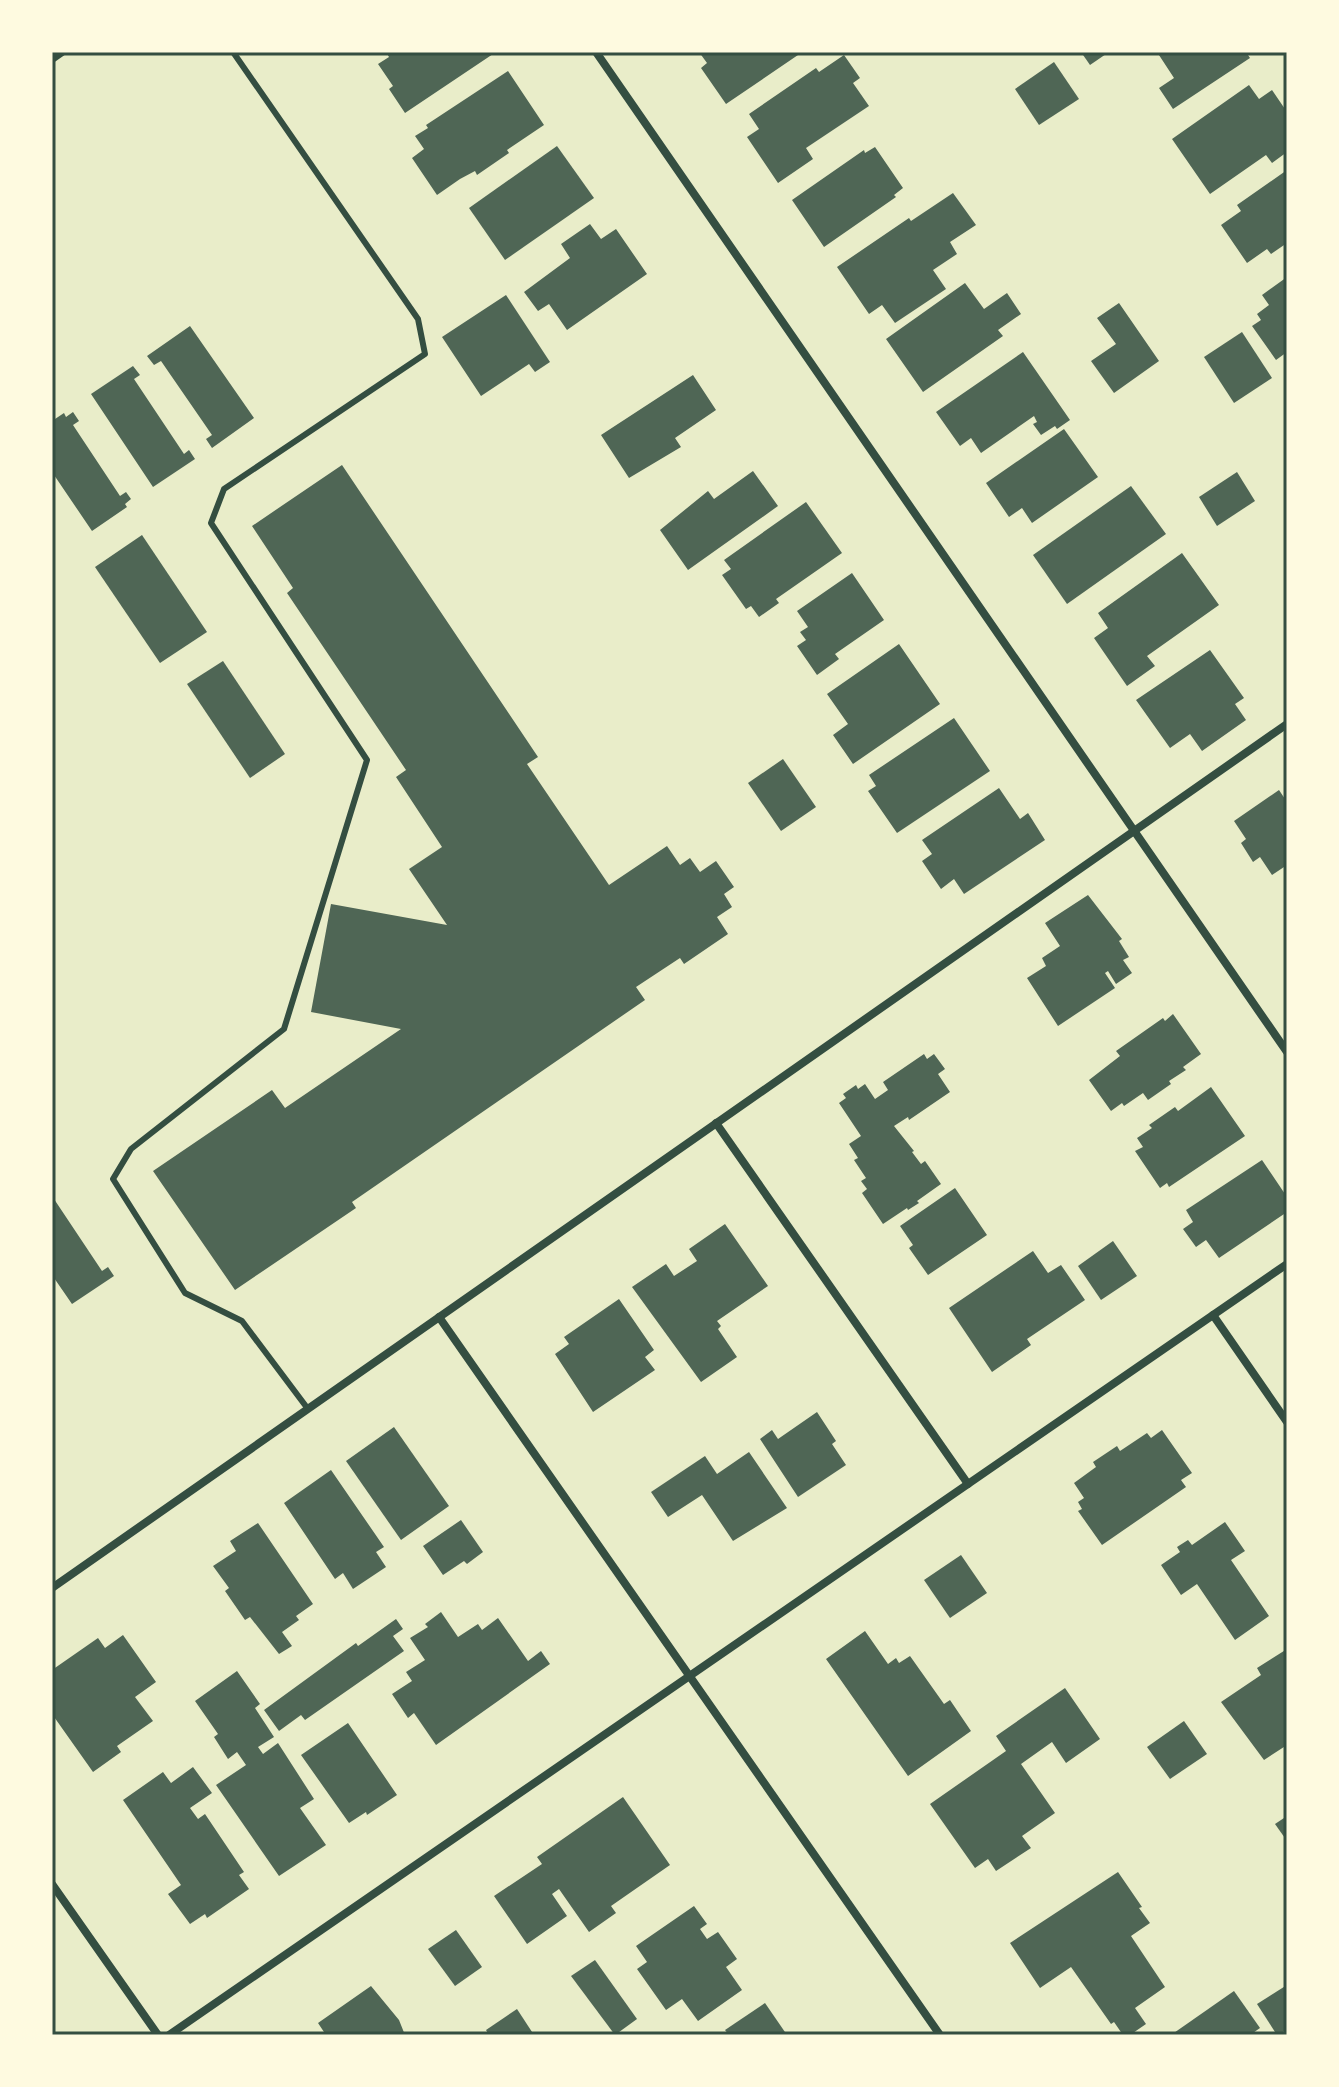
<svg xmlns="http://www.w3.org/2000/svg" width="1339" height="2087" font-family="'Source Sans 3',sans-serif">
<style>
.building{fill:#4f6655}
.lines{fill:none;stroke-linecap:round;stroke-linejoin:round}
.service{stroke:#344e41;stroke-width:6}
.minor{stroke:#344e41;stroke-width:8}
.neatline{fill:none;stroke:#344e41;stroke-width:3}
</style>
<rect width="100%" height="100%" fill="#e9edc9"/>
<g class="building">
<path d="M386 52H496L405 113 389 89 393 86 378 64 389 57Z"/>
<path d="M699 52H795L798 55 726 104 701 68 707 63Z"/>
<path d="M1081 52H1109L1090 65Z"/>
<path d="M1157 52H1246L1250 58 1173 109 1159 88 1174 78Z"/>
<path d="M844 55 860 78 853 83 869 106 806 148 813 159 778 183 747 137 759 129 749 114 816 68 819 72Z"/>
<path d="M1054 62 1079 99 1039 125 1015 89Z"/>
<path d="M508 71 544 125 507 150 509 153 477 175 475 171 460 179 437 195 412 158 424 149 415 136 428 128 426 125Z"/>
<path d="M1249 85 1259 99 1272 90 1287 112V152L1272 163 1266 155 1210 194 1172 139Z"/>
<path d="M557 146 594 198 505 260 469 208Z"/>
<path d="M875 147 903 188 894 195 896 197 824 247 792 200 864 150 865 153Z"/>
<path d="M1287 170V243L1271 254 1267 249 1247 263 1221 225 1241 211 1237 205Z"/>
<path d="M953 193 976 225 950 242 957 254 933 270 946 289 895 323 882 305 869 314 837 267 909 218 911 221Z"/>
<path d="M590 224 601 239 616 229 647 274 567 330 549 304 538 311 524 292 570 258 561 244Z"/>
<path d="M1287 277V352L1276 360 1252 326 1261 320 1257 314 1269 305 1262 295Z"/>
<path d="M965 283 984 309 1007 293 1021 314 998 330 1003 336 923 392 886 339Z"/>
<path d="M506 295 550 362 535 372 529 364 481 396 442 337Z"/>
<path d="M1119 303 1159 361 1114 393 1091 361 1116 344 1097 318Z"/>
<path d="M190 326 254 418 212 448 206 439 212 435 161 361 154 365 147 356Z"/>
<path d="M1242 332 1272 378 1234 403 1204 357Z"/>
<path d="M1023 352 1070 420 1057 429 1055 426 1041 435 1033 424 1037 422 1034 416 981 453 971 438 960 446 936 412Z"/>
<path d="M133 366 140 375 134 379 184 454 189 450 195 459 153 487 91 394Z"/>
<path d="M693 375 716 410 675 438 681 447 629 478 601 435Z"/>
<path d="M73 412 79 421 73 425 120 496 126 492 131 499 125 504 127 507 92 531 52 472V421L64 413 66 417Z"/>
<path d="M1064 429 1098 477 1032 523 1022 508 1009 517 986 483Z"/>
<path d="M342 465 538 757 527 764 609 885 667 846 680 865 690 858 700 872 716 861 734 887 724 894 732 907 717 917 728 934 684 964 680 958 636 987 645 1000 352 1202 356 1208 235 1290 153 1171 272 1090 285 1108 401 1029 311 1012 331 904 447 925 409 869 442 847 396 777 406 770 287 593 293 588 252 526Z"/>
<path d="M753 471 778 506 688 570 660 530 708 491 714 499Z"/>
<path d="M1237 472 1255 501 1217 526 1199 497Z"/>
<path d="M1131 486 1166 534 1067 604 1033 555Z"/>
<path d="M806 502 842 553 776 599 779 603 759 617 751 606 746 609 722 575 731 569 724 560Z"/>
<path d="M142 535 207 632 160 663 95 567Z"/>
<path d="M1182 553 1219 605 1147 656 1155 666 1127 686 1094 638 1108 628 1098 613Z"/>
<path d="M852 573 884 620 835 654 839 659 817 675 797 646 806 640 800 632 808 627 797 611Z"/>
<path d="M899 644 940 704 853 764 833 735 848 724 827 694Z"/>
<path d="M1210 650 1244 698 1235 704 1246 720 1202 751 1190 734 1170 748 1136 700Z"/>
<path d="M223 661 285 754 250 778 187 684Z"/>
<path d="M954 718 990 771 897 833 868 791 876 786 869 775Z"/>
<path d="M783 759 816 807 781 831 748 783Z"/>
<path d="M999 788 1020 819 1028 813 1045 840 964 894 954 879 941 889 922 861 932 854 922 840Z"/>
<path d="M1279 790 1285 799 1287 798V865L1272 875 1260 857 1253 862 1241 843 1246 839 1234 821Z"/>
<path d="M1088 895 1122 939 1119 941 1129 957 1123 960 1132 973 1116 984 1108 971 1105 973 1115 988 1058 1026 1027 978 1046 966 1042 958 1060 946 1045 923Z"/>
<path d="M1173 1014 1201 1054 1183 1067 1186 1070 1169 1081 1171 1084 1148 1100 1143 1093 1124 1106 1122 1103 1111 1111 1089 1080 1120 1056 1116 1051 1163 1018 1165 1021Z"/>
<path d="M924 1054 927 1059 934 1054 945 1069 938 1074 950 1092 909 1120 908 1117 894 1126 914 1151 912 1152 921 1164 925 1161 941 1184 917 1201 919 1203 908 1210 907 1208 883 1224 862 1193 867 1189 861 1181 866 1178 854 1160 858 1158 849 1144 861 1136 839 1103 846 1098 843 1094 856 1085 858 1089 865 1084 875 1099 888 1090 883 1082Z"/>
<path d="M1211 1087 1245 1136 1169 1187 1167 1183 1160 1188 1135 1151 1143 1147 1137 1138 1152 1128 1149 1125 1175 1107 1178 1111Z"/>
<path d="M1262 1160 1287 1197V1212L1219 1258 1206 1240 1196 1247 1183 1229 1193 1222 1186 1210Z"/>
<path d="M955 1188 987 1235 928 1275 909 1248 913 1245 900 1226Z"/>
<path d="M52 1196 102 1271 108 1267 114 1276 72 1304 52 1275Z"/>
<path d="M725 1224 768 1286 717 1321 721 1326 718 1329 737 1357 701 1382 632 1287 666 1264 674 1276 697 1261 689 1249Z"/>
<path d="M1113 1241 1137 1276 1101 1300 1078 1266Z"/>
<path d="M1033 1251 1048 1273 1061 1265 1085 1300 1027 1339 1031 1345 992 1372 949 1308Z"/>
<path d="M619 1299 654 1350 645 1357 655 1370 593 1412 555 1354 569 1344 564 1337Z"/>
<path d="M817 1412 836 1441 832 1444 846 1465 798 1497 760 1439 772 1430 778 1439Z"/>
<path d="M394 1427 449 1506 401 1540 346 1461Z"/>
<path d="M1162 1430 1192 1473 1181 1480 1186 1487 1102 1545 1078 1511 1082 1509 1078 1502 1084 1498 1074 1483 1096 1467 1093 1462 1117 1446 1120 1451 1147 1433 1151 1438Z"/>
<path d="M749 1452 787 1508 733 1541 702 1495 668 1517 651 1492 705 1456 717 1474Z"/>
<path d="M331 1470 384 1547 376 1552 386 1567 353 1589 343 1573 335 1579 284 1503Z"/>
<path d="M461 1520 483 1552 467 1564 464 1561 443 1575 423 1546Z"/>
<path d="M1225 1522 1245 1551 1231 1560 1269 1616 1235 1640 1197 1584 1181 1595 1161 1565 1180 1552 1177 1547 1188 1540 1192 1545Z"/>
<path d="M258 1523 313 1604 296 1616 299 1620 282 1632 292 1646 279 1654 250 1617 245 1620 225 1591 229 1588 213 1566 236 1551 230 1541Z"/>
<path d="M961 1555 987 1593 950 1618 924 1580Z"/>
<path d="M441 1612 458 1637 478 1624 482 1630 498 1618 528 1661 541 1651 550 1664 436 1745 414 1713 408 1718 392 1694 412 1681 406 1672 425 1660 410 1638 428 1627 425 1624Z"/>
<path d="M396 1619 403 1629 393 1636 404 1651 305 1720 301 1715 279 1731 264 1710 356 1643 358 1646Z"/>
<path d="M865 1631 888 1664 896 1658 899 1663 910 1656 944 1704 950 1700 971 1731 908 1776 826 1659Z"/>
<path d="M123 1635 156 1682 135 1697 153 1721 117 1746 121 1752 93 1772 52 1714V1670L98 1638 105 1648Z"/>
<path d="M1287 1649V1745L1264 1760 1221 1702 1261 1675 1257 1668Z"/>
<path d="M237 1671 260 1704 255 1708 274 1737 258 1747 263 1754 278 1743 314 1799 300 1808 326 1845 279 1876 216 1785 246 1765 237 1752 228 1759 214 1737 218 1734 195 1701Z"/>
<path d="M1065 1688 1100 1739 1066 1763 1052 1742 1021 1764 1055 1813 1022 1836 1031 1848 996 1871 988 1859 975 1868 930 1804 1006 1751 996 1736Z"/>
<path d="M1184 1721 1207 1754 1170 1779 1147 1747Z"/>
<path d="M348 1723 397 1795 367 1815 366 1812 349 1823 301 1755Z"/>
<path d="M193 1767 212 1793 190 1808 198 1819 205 1814 244 1872 239 1875 249 1889 207 1918 205 1914 190 1924 168 1894 181 1885 123 1800 163 1772 171 1783Z"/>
<path d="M623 1797 670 1865 611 1906 616 1913 589 1932 559 1889 552 1894 567 1916 527 1944 494 1896 542 1864 537 1857Z"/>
<path d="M1287 1816V1841L1275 1824Z"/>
<path d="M1118 1872 1142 1907 1139 1908 1150 1923 1131 1936 1165 1987 1135 2008 1146 2024 1130 2035H1123L1114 2022 1111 2024 1071 1967 1040 1988 1010 1943Z"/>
<path d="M694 1906 707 1924 700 1929 707 1939 718 1932 737 1959 726 1967 742 1990 698 2021 682 1999 666 2010 637 1969 647 1962 636 1946Z"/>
<path d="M456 1930 482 1967 455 1986 428 1949Z"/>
<path d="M595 1960 637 2019 615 2035 571 1976Z"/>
<path d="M1287 1985V2030L1277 2035 1257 2004Z"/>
<path d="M371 1986 399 2020 405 2035H320L324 2032 318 2023Z"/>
<path d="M1234 1991 1260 2028 1250 2035H1171Z"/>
<path d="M765 2003 787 2035H729L725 2030Z"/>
<path d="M517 2009 534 2035H489L486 2030Z"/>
</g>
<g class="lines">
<path class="service" d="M233 52 418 319 425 354 224 489 211 523 367 760 284 1029 131 1149 113 1179 185 1293 242 1321 308 1409"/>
<g class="minor">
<path d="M596 52 1287 1052"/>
<path d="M52 59 62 52"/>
<path d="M716 1123 968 1484"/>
<path d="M1213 1315 1287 1422"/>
<path d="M439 1317 940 2035"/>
<path d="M52 1588 1287 724"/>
<path d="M52 1884 158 2035"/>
<path d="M169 2035 1287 1264"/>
</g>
</g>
<rect width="1339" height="2087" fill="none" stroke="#fefae0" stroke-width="108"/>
<rect x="54" y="54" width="1231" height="1979" class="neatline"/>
</svg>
